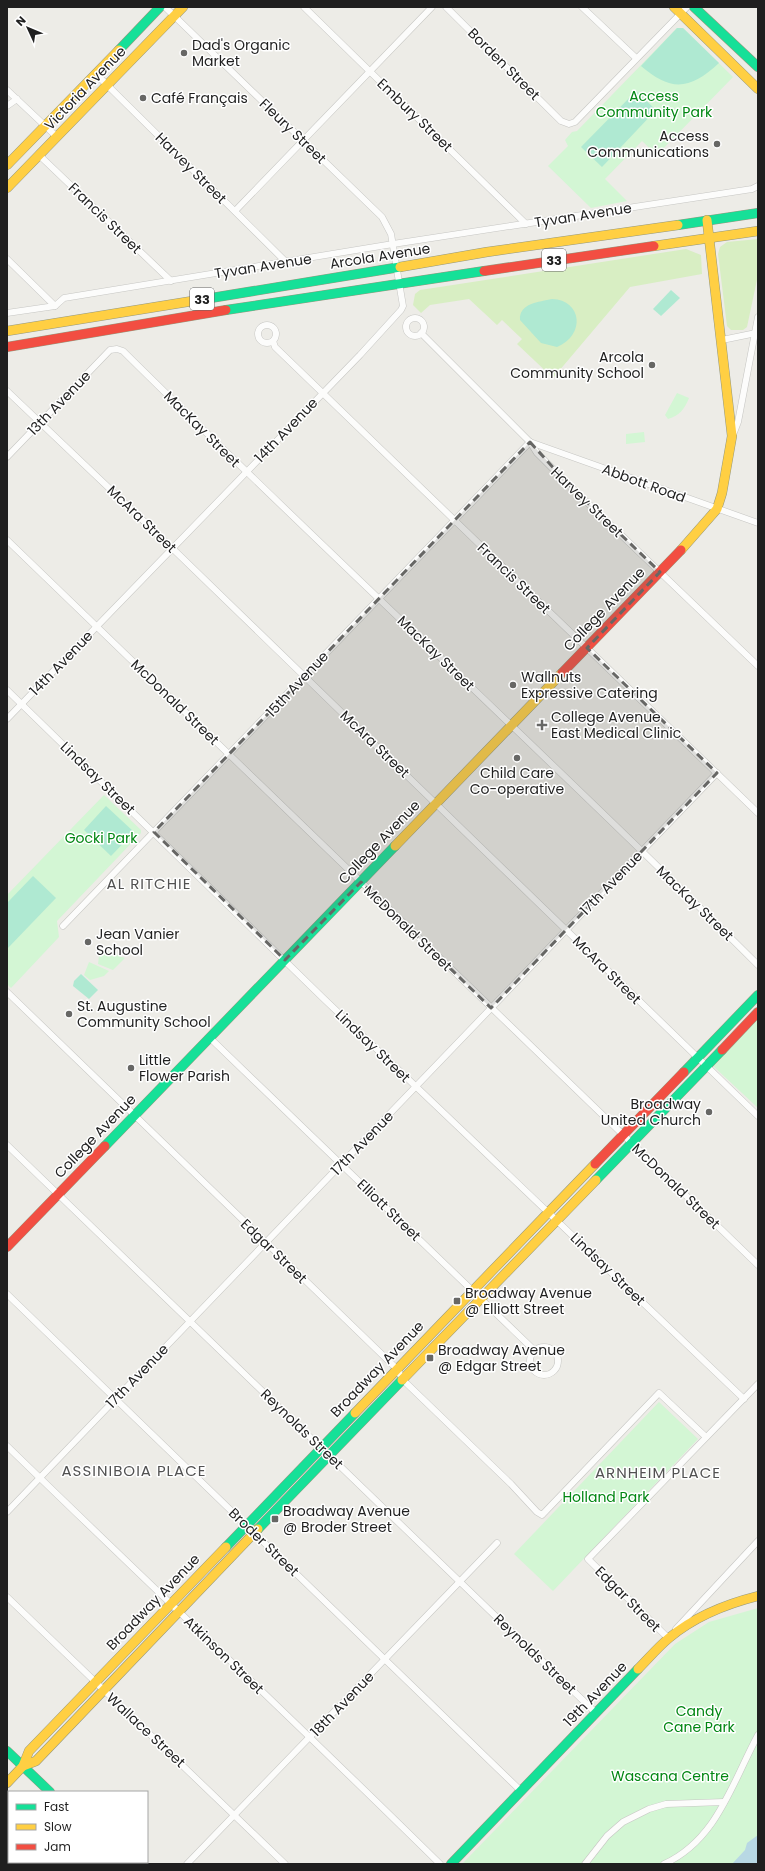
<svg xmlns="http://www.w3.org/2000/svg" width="765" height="1871" font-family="Poppins,sans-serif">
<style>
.grass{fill:#d8eec3}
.park{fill:#d3f6d4}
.pitch{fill:#afe9d2}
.water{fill:#b8d8e4}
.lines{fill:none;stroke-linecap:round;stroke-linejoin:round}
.street-casing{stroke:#c6c6c3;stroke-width:7}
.fast-casing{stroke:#95987e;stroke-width:10}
.slow-casing{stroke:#95987e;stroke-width:10}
.jam-casing{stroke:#95987e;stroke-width:10}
.street{stroke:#fcfcfb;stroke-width:6}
.fast{stroke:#16e098;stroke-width:9}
.slow{stroke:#ffcf43;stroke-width:9}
.jam{stroke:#f24e42;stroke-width:9}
.marked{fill:#676765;fill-opacity:0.2;stroke:#676765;stroke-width:3;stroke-dasharray:8 5;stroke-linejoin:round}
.poi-dot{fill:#676765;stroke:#fff;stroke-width:1.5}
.labels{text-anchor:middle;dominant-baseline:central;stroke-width:3;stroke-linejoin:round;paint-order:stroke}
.shield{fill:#fff;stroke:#626262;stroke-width:1}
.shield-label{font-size:13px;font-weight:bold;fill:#1f1f1f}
.poi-label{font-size:14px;fill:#1f1f1f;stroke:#fff;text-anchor:start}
.street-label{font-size:14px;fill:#1f1f1f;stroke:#fff}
.park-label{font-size:14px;fill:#028713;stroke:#fff}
.neighbourhood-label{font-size:15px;letter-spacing:1px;fill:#525252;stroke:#fff}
</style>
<rect width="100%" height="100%" fill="#edece7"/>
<g class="grass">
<path d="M758 239V275L747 327 743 330H731L727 326 718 254 720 247 727 242Z"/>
<path d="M686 249 701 255 702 274 630 287 553 378 517 344 522 339 502 320 497 325 469 299 430 305 421 313 413 305 415 294 420 290Z"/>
</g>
<g class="park">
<path d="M677 28H683L733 77 657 155 642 141 605 179 627 201 591 208 548 166 568 146 565 140 572 132 577 131Z"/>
<path d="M677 393 689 398C684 410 680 415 668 419L665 415Z"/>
<path d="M644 432 645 442 626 444V434Z"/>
<path d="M104 795 141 830V833L57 921 59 937 11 988 7 984V895Z"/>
<path d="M108 952 125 958 113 970 98 964 99 956Z"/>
<path d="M89 962 109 971 104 976 90 980 84 975Z"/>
<path d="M758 1017V1108L711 1064Z"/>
<path d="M659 1402 698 1439 553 1591 514 1554Z"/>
<path d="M758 1608V1864H462L675 1644 709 1622Z"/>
</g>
<g class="pitch">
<path d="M677 28H683L719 63C690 90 671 92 641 66Z"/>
<path d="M636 91 656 110 602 167 581 147Z"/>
<path d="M671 290 680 298 661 316 653 309Z"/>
<path d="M552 299C582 300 586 335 557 347L541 343 520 320C519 303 539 302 552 299Z"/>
<path d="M106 806 134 832 111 856 84 830Z"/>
<path d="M33 876 56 898 7 949V903Z"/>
<path d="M81 974 98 990 89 999 73 986 74 981Z"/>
</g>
<path class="water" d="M758 1835V1864H732L745 1850 747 1843Z"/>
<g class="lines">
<defs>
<g id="street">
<path d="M304 7 526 224"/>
<path d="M446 7 561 121 569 124 575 122 687 7"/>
<path d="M582 7 636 58"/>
<path d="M96 74 286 262"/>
<path d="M7 90 57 137"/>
<path d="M7 106 17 99"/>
<path d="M39 155 171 281"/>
<path d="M235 211 432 7"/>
<path d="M7 259 55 306"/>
<path d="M7 313 55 306 64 298 393 244 752 189 758 186"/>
<circle cx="415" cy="327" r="9"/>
<circle cx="267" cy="334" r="9"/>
<path d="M421 333 530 442 537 453 569 485 758 666"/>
<path d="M722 340 756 333"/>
<path d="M273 341 275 347 758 813"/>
<path d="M7 391 172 548 758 1116"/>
<path d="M733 435 738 422 758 317"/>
<path d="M530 442 758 523"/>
<path d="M7 457 110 350 117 349 123 351C332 558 549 757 758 965"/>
<path d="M7 540 758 1265"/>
<path d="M7 690 323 998 744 1399"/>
<path d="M7 719 360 355 401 310 403 306 391 234 382 217 165 7"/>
<path d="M63 926 530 442"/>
<path d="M7 992 397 1369 403 1380 511 1484 537 1512 542 1515 659 1393 706 1437"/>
<path d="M210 1038 534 1350"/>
<path d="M7 1145 596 1713"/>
<path d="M7 1294 521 1791"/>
<circle cx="544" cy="1361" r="14"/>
<path d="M7 1446C151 1586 297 1723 440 1864"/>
<path d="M7 1512 717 773"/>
<path d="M7 1597 285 1864"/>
<path d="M676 1629 758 1541"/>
<path d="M670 1636 668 1638 588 1559 758 1384"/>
<path d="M88 1864 90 1862"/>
<path d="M187 1864 497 1543"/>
<path d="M585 1864 607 1836 623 1822 649 1809 666 1804 724 1802"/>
<path d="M664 1864C717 1840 732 1783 758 1735"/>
</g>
<g id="fast">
<path d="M694 7 758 67"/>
<path d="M119 50 160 7"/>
<path d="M678 225 758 213"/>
<path d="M205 299 400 267"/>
<path d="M226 310 484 271"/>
<path d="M684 1072 758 995"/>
<path d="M105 1146 395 846"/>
<path d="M596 1180 722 1050"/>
<path d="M258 1529 402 1380"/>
<path d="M226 1547 355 1413"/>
<path d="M7 1751 50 1792"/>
<path d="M124 1862 126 1864"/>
<path d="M451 1864 638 1669"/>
</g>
<g id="slow">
<path d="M674 7 758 89"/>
<path d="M7 165 119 50"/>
<path d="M7 188 183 7"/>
<path d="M654 246 758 231"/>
<path d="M400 267 487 252 678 225"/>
<path d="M7 331 205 299"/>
<path d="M681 550 717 509 722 493 732 436 707 220"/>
<path d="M395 846 562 673"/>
<path d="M402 1380 596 1180"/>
<path d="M355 1413 595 1164"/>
<path d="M638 1669C648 1659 658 1647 669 1638 694 1617 726 1604 758 1596"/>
<path d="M23 1766 36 1761 258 1529"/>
<path d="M7 1783 23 1766 29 1751 226 1547"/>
</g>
<g id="jam">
<path d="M484 271 654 246"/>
<path d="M7 347 226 310"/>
<path d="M562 673 681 550"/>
<path d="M722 1050 758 1012"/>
<path d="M595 1164 684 1072"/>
<path d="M7 1247 105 1146"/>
</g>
</defs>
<use href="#street" class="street-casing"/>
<use href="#fast" class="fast-casing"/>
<use href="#slow" class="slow-casing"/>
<use href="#jam" class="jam-casing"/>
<use href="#street" class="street"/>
<use href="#fast" class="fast"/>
<use href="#slow" class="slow"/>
<use href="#jam" class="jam"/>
</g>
<path class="marked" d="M530 442 569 485 660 572 587 648 717 773 491 1008 361 882 285 960 154 832Z"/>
<g class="poi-dot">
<circle cx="184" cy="53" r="4"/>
<circle cx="143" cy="98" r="4"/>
<circle cx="717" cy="144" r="4"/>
<circle cx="652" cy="365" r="4"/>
<circle cx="513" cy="685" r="4"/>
<path d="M540 719h4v4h4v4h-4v4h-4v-4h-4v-4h4z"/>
<circle cx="517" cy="758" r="4"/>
<circle cx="88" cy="942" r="4"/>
<circle cx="69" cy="1014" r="4"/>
<circle cx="131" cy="1068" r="4"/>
<circle cx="709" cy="1112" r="4"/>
<rect x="453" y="1297" width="8" height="8" rx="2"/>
<rect x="426" y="1354" width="8" height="8" rx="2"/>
<rect x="271" y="1515" width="8" height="8" rx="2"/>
</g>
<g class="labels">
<g class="shield">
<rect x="542" y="249" width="24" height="22" rx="3"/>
<rect x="190" y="288" width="24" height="22" rx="3"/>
</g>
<g class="shield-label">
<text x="554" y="260">33</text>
<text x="202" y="299">33</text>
</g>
<g class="poi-label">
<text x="192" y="45">Dad's Organic<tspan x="192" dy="16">Market</tspan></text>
<text x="151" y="98">Café Français</text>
<text x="709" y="136" text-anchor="end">Access<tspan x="709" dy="16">Communications</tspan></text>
<text x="644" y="357" text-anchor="end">Arcola<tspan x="644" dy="16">Community School</tspan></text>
<text x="521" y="677">Wallnuts<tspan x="521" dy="16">Expressive Catering</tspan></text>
<text x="551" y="717">College Avenue<tspan x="551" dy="16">East Medical Clinic</tspan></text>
<text x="517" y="773" text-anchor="middle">Child Care<tspan x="517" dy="16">Co-operative</tspan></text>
<text x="96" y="934">Jean Vanier<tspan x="96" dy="16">School</tspan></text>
<text x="77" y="1006">St. Augustine<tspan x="77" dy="16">Community School</tspan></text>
<text x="139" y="1060">Little<tspan x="139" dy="16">Flower Parish</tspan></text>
<text x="701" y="1104" text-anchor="end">Broadway<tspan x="701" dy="16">United Church</tspan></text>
<text x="465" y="1293">Broadway Avenue<tspan x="465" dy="16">@ Elliott Street</tspan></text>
<text x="438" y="1350">Broadway Avenue<tspan x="438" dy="16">@ Edgar Street</tspan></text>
<text x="283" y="1511">Broadway Avenue<tspan x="283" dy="16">@ Broder Street</tspan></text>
</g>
<g class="street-label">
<text transform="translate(504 64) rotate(45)">Borden Street</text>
<text transform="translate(85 88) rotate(-46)">Victoria Avenue</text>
<text transform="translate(415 115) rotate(44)">Embury Street</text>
<text transform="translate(293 131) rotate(44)">Fleury Street</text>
<text transform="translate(191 168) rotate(45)">Harvey Street</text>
<text transform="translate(583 215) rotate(-9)">Tyvan Avenue</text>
<text transform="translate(105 218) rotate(44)">Francis Street</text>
<text transform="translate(380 256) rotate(-9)">Arcola Avenue</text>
<text transform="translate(263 266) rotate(-9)">Tyvan Avenue</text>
<text transform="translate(59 403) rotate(-46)">13th Avenue</text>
<text transform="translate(202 429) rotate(45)">MacKay Street</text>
<text transform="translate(286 430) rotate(-46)">14th Avenue</text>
<text transform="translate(644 483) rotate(20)">Abbott Road</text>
<text transform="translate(587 502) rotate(44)">Harvey Street</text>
<text transform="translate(142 519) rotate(44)">McAra Street</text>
<text transform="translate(514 578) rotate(44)">Francis Street</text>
<text transform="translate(604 609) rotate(-46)">College Avenue</text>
<text transform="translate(436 653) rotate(44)">MacKay Street</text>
<text transform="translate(61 663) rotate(-46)">14th Avenue</text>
<text transform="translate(297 684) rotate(-47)">15th Avenue</text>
<text transform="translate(175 702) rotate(44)">McDonald Street</text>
<text transform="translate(375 744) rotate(44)">McAra Street</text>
<text transform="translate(98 778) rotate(44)">Lindsay Street</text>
<text transform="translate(379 842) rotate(-46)">College Avenue</text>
<text transform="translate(611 883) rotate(-46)">17th Avenue</text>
<text transform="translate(695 903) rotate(44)">MacKay Street</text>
<text transform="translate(408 928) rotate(44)">McDonald Street</text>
<text transform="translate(607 970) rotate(45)">McAra Street</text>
<text transform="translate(373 1046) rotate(44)">Lindsay Street</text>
<text transform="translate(95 1136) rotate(-46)">College Avenue</text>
<text transform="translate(362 1143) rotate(-46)">17th Avenue</text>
<text transform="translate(676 1186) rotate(44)">McDonald Street</text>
<text transform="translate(389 1210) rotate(44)">Elliott Street</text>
<text transform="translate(274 1251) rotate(44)">Edgar Street</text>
<text transform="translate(608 1269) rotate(44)">Lindsay Street</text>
<text transform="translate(377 1369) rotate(-46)">Broadway Avenue</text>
<text transform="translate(137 1376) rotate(-46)">17th Avenue</text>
<text transform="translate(302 1429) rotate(44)">Reynolds Street</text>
<text transform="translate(264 1542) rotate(44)">Broder Street</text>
<text transform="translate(628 1599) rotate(45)">Edgar Street</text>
<text transform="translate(153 1602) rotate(-46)">Broadway Avenue</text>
<text transform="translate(535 1654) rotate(44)">Reynolds Street</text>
<text transform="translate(224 1655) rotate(44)">Atkinson Street</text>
<text transform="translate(595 1694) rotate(-46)">19th Avenue</text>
<text transform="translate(342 1704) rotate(-46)">18th Avenue</text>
<text transform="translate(146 1730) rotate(43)">Wallace Street</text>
</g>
<g class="park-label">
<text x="654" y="96">Access<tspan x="654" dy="16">Community Park</tspan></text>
<text x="101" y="838">Gocki Park</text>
<text x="606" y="1497">Holland Park</text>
<text x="699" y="1711">Candy<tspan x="699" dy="16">Cane Park</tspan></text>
<text x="670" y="1776">Wascana Centre</text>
</g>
<g class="neighbourhood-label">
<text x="149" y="883">AL RITCHIE</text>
<text x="134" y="1470">ASSINIBOIA PLACE</text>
<text x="658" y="1472">ARNHEIM PLACE</text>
</g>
</g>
<rect width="765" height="1871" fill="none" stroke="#1f1f1f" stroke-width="16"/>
<rect x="8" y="1791" width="140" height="72" fill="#ffffff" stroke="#a5a5a5"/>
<rect x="16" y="1804" width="20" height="6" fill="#16e098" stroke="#a5a5a5"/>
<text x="44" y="1811" font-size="12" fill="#1f1f1f">Fast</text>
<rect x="16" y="1824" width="20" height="6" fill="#ffcf43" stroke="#a5a5a5"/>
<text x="44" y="1831" font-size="12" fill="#1f1f1f">Slow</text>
<rect x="16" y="1844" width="20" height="6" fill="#f24e42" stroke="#a5a5a5"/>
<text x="44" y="1851" font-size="12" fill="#1f1f1f">Jam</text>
<g transform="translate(28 28) rotate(314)" stroke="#ffffff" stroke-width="3" paint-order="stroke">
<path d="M0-3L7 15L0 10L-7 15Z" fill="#1f1f1f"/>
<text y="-6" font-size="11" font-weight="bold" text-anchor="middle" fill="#1f1f1f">N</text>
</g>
</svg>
